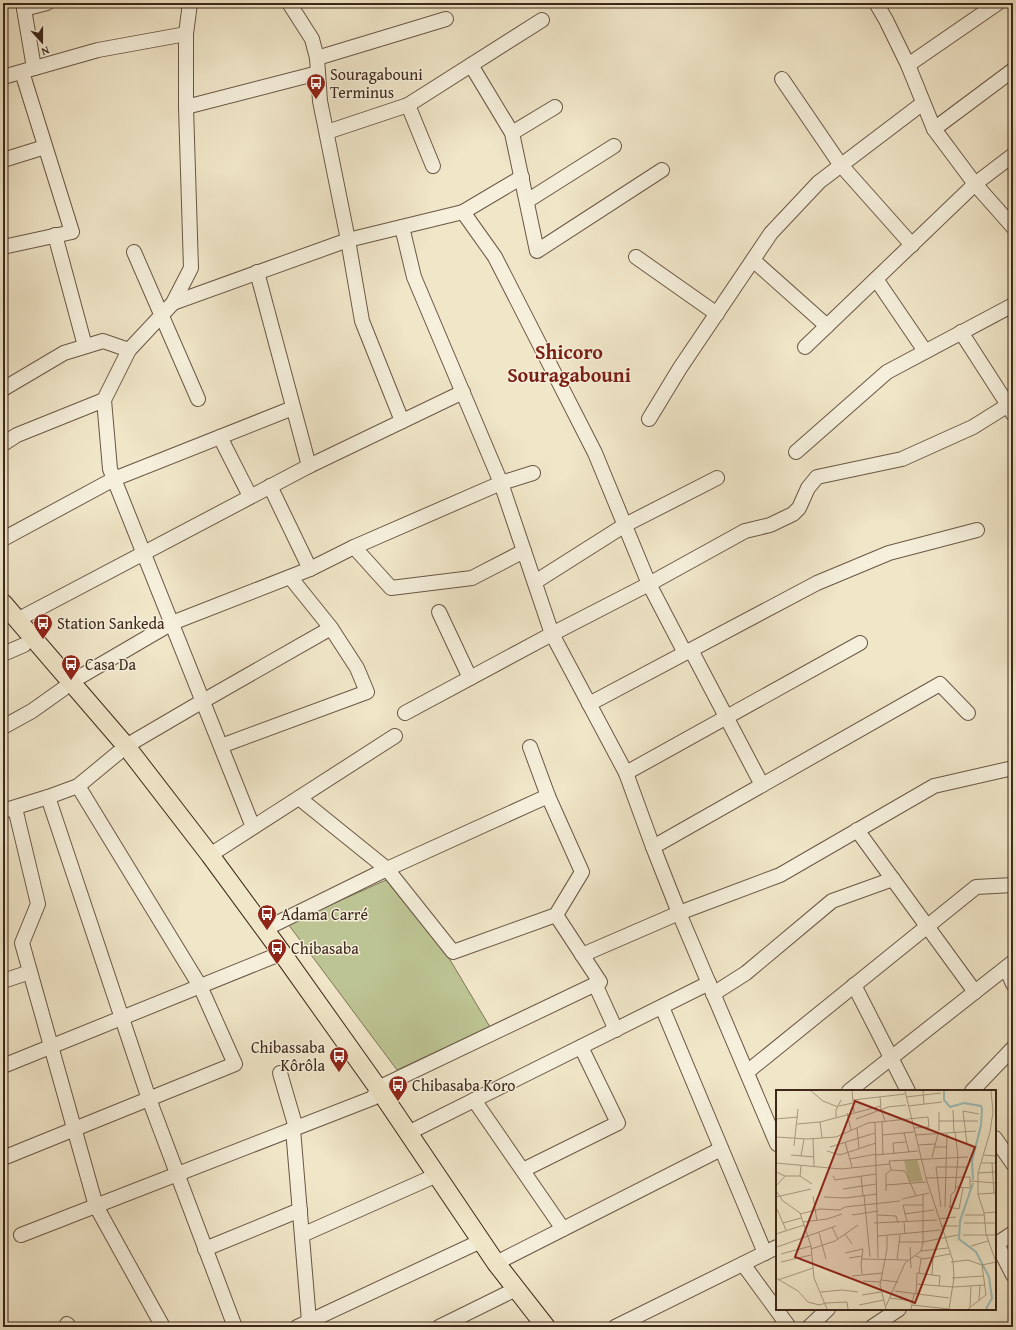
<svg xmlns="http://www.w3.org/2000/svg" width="1016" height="1330" font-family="'Gentium Book Plus',serif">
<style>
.green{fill:#bdc493;stroke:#7e7656}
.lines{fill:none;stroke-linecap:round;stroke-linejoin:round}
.minor-casing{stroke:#6a5746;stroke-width:16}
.major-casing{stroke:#3e271a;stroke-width:20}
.minor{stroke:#f5efdb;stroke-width:14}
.major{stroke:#f0e6c8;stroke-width:18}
.labels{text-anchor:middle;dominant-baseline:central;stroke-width:3;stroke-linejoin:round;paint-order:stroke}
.poi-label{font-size:16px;fill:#3e271a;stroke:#f5efdb;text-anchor:start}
.district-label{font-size:20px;font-weight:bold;fill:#7a1f14;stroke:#f5efdb}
.inset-river{fill:none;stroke:#9bbebb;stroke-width:2}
.inset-road{fill:none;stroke:#a99a82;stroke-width:1}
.view{fill:#8f2418;fill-opacity:0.15;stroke:#8f2418;stroke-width:2}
.inset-edge{fill:none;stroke:#3e271a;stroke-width:2}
</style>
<rect width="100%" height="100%" fill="#f0e6c8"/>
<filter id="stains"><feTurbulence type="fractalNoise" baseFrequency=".005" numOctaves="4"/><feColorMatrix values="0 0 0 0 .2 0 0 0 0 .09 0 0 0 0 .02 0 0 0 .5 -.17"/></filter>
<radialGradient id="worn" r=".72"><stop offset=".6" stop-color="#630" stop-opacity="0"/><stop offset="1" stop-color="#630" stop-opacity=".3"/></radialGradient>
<path class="green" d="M386 880 449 958 490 1027 397 1070 288 924Z"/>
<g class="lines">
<defs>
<g id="minor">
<path d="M23 3 34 68"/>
<path d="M190 3 186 34V107L191 268 173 303 129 350 104 400 110 469 253 827"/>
<path d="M289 3 312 39 317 58 320 101 348 240 362 321 402 421"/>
<path d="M876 3 886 20 908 65 934 129 975 184 1013 227"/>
<path d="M24 9 47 3"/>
<path d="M317 58 446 19"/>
<path d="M471 65 512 133 537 251 662 170"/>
<path d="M908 65 998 3"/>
<path d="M3 77 98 50 186 34"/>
<path d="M782 79 840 164 912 245"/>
<path d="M408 105 433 166"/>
<path d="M186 107 318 73"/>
<path d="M934 129 1013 70"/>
<path d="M327 132 408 105 542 20"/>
<path d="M512 133 555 107"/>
<path d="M3 160 45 147"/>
<path d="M527 201 614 146"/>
<path d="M463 212 495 257 595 453 649 584 685 653"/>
<path d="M402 227 414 277 501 483 552 634 626 773 653 847 679 913 777 1144"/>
<path d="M55 235 85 346"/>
<path d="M3 247 72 232 22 72"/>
<path d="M134 252 198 399"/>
<path d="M636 257 717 314"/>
<path d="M753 260 827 326"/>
<path d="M257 272 309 466"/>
<path d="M876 279 925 351"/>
<path d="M173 303 348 240 463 212 522 177"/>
<path d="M961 332 1008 405 1013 414"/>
<path d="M805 347 975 184 1013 155"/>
<path d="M3 389 64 353 103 341 129 350"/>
<path d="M649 419 680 368 771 233 819 182 923 103"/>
<path d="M220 437 250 496"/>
<path d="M3 444 17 435 104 400"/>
<path d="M796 452 887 372 1013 305"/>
<path d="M270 486 310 569"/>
<path d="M3 539 114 479 293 408"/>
<path d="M354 547 391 588 472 578 524 551"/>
<path d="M535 582 625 525 717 478"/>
<path d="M439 612 470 678"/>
<path d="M17 620 309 466 463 392"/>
<path d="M691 650 762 785"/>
<path d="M3 654 24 645"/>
<path d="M71 682 172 623 310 569 354 547 501 483 533 473"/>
<path d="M589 704 817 583 889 553 977 530"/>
<path d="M405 713 552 634 649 584 745 531 770 525 793 514 799 508 808 488 817 477 902 459 973 427 1013 402"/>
<path d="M3 727 32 711 63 689"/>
<path d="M126 746 203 701 331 628"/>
<path d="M221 746 367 692 357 668 331 628 290 577"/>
<path d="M626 773 860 643"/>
<path d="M48 797 149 1099 235 1327"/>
<path d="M299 798 387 869 453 952 556 915 582 872 548 796 530 747"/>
<path d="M15 808 38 904 22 943 96 1206 163 1327"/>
<path d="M3 811 48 797 78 786 118 753"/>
<path d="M857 830 975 992"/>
<path d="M653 847 940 684 968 713"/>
<path d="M210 855 395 736"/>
<path d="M265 929 387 869 548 796"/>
<path d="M582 955 679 913 780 875 934 786 1013 768"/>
<path d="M1006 968 1013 984"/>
<path d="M3 981 30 972"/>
<path d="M595 984 616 1030"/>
<path d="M854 985 908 1091"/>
<path d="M713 994 746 973 832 901 893 879"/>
<path d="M662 1007 765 1253"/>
<path d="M3 1066 282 953"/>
<path d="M747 1072 976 887 1013 885"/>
<path d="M280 1073 296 1128"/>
<path d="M849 1091 1013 962"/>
<path d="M972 1091 1013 1048"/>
<path d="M474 1100 563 1229"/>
<path d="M293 1129 309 1321"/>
<path d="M408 1133 709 983"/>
<path d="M995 1138 1013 1164"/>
<path d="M3 1158 235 1064 200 986 78 786"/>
<path d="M523 1170 618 1123 581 1047"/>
<path d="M21 1235 373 1098 378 1088 600 982 556 915"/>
<path d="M302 1235 437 1175"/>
<path d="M997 1244 1013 1275"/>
<path d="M995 1245 1013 1233"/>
<path d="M205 1249 300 1210"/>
<path d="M496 1263 721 1149"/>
<path d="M743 1264 789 1327"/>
<path d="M67 1324 69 1327"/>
<path d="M297 1327 481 1241"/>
<path d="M439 1327 516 1289"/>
<path d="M615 1327 777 1247"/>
<path d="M809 1327 828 1309"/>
<path d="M872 1327 899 1309"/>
</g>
<path id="major" d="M3 603 126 746 210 855 282 953 378 1088 496 1263 546 1327"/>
</defs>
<use href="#minor" class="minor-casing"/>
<use href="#major" class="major-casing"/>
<use href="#minor" class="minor"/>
<use href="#major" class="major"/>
</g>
<defs>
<symbol id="bus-pin" viewBox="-11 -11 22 30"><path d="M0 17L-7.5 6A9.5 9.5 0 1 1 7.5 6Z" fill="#8f2418" stroke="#f5efdb"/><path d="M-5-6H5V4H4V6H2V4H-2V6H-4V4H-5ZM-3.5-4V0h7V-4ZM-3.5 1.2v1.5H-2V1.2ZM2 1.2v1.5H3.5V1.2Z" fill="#fff"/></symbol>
</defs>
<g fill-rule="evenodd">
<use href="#bus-pin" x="305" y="72" width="22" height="30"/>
<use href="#bus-pin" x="32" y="612" width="22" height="30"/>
<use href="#bus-pin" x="60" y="653" width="22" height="30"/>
<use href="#bus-pin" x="256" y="903" width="22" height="30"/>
<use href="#bus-pin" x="266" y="937" width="22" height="30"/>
<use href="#bus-pin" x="328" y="1045" width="22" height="30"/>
<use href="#bus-pin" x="387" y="1074" width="22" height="30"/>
</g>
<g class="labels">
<g class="poi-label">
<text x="330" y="74">Souragabouni<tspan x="330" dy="18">Terminus</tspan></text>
<text x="57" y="623">Station Sankeda</text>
<text x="85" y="664">Casa Da</text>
<text x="281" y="914">Adama Carré</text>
<text x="291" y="948">Chibasaba</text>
<text x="325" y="1047" text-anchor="end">Chibassaba<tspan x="325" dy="18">Kôrôla</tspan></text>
<text x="412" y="1085">Chibasaba Koro</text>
</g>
<g class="district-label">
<text x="569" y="351">Shicoro<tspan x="569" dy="23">Souragabouni</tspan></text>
</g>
</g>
<g transform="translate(776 1090)">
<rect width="220" height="220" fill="#f0e6c8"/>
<path d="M141 69 147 91 133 92 128 70Z" fill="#bdc493"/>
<path class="inset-river" d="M168 1V10L174 17 188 13 205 16 206 19 205 35 196 71 197 90M197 93 184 131 183 149 200 162 213 187 216 208 210 219"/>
<path class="inset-road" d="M35 1 47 11 62 17M76 1 78 22M129 1 150 88 177 171 178 188 173 219M147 1 148 14M215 1 217 22 214 42 202 83V104L208 123 210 144 220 172M130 7 165 3M77 10 129 4M63 16 77 13M104 16 109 31M132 16 166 12M177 20 178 43M163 22V41M71 23 75 40M60 27V20L65 10M0 29 22 27M80 29 112 17 130 15M106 31 107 65M163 31H202M44 32 46 48M99 32 102 168M21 34 44 32 105 16 104 7M81 38 83 59M128 43 133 62M106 45 138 42M139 45 200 41M0 47 32 49 60 47 92 33 152 27 153 37 137 38M37 48 38 76M69 52 76 77M191 54 187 21 203 24M142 55 159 54M18 56 22 19M54 57 99 43M158 57H171M51 61 64 65 100 53M118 64 117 53 130 52M15 65 38 67M100 65 142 61M208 65 220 66M25 66 28 49M156 67 162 44M74 69 100 64M0 73 65 79 114 74M206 73H220M216 73 218 103M115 80 113 71 192 67M0 82 9 86H24L25 76M202 83 220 82M24 86 36 94M57 86 59 90 100 84M85 86 87 106M150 88 194 87V98L179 97M194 91 220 93M110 95 150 92M0 96 9 86M67 99 100 94M0 101 7 111 24 123 35 156 38 188 51 219M110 101V84L115 80 129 81 140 106M202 104 220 103M88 105 94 167M37 106 41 131M0 107 35 99M48 107 69 108 101 104M126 109 153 103M165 117 160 77H192M169 117 171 43M173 117 183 119 187 98M174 117 175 105 179 101 182 67 179 42M1 119 10 140M208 123 220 122M24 124 44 119 64 120 69 117 124 111M128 124 158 120M76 125 102 121M102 125 120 126 122 133M189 125H208M163 129 180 127M27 132 51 129 66 124M128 132 129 144M131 132 127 115H147M7 133 25 128M98 133 161 130M188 133H220M165 136H182M56 137 62 149M43 143 50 169M0 144 28 135M69 144 76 154M187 145H220M102 146 165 140M123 152H147L182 145M195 156 212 151M1 157 60 136M134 157 135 178M35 159 59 151 82 135M145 161 172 158M69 163 87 159 85 174 86 184M5 164 35 156M140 166 147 169 174 164M73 168 86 166M86 169 132 170M121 170 124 145M5 172 35 165M175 172 192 170 206 175 210 205 192 219M206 175 220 172M143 183 145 169M156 185 157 167M76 186 107 183M0 188 22 201 32 212 43 215 50 213M176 188 207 186M2 190 37 178M105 190 122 192M87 191 104 192M140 194 177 197 209 195M119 201 173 208M45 202 66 200 82 202M140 204 141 183 164 186 163 196M86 205 105 202M114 208 137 211M203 210 204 195M50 213 71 212 72 219M83 215 108 210M136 215 173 219M110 216 129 173 145 161 147 153V104M194 217 195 196M110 219 104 195 111 159V146M135 219 138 204"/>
<path class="view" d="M79 11 199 57 139 213 19 167Z"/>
<rect width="220" height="220" class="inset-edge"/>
</g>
<rect width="1016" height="1330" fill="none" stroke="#f0e6c8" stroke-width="16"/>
<rect x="4" y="4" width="1008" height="1322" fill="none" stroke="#3e271a" stroke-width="2"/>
<rect x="8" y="8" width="1000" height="1314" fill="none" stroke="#3e271a"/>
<g transform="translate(42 42) rotate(159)" stroke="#f5efdb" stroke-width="3" paint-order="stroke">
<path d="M0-3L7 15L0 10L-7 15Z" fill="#3e271a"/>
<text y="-6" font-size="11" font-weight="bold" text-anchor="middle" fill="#3e271a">N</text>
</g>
<rect width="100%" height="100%" filter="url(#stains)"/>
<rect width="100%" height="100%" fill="url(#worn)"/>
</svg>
